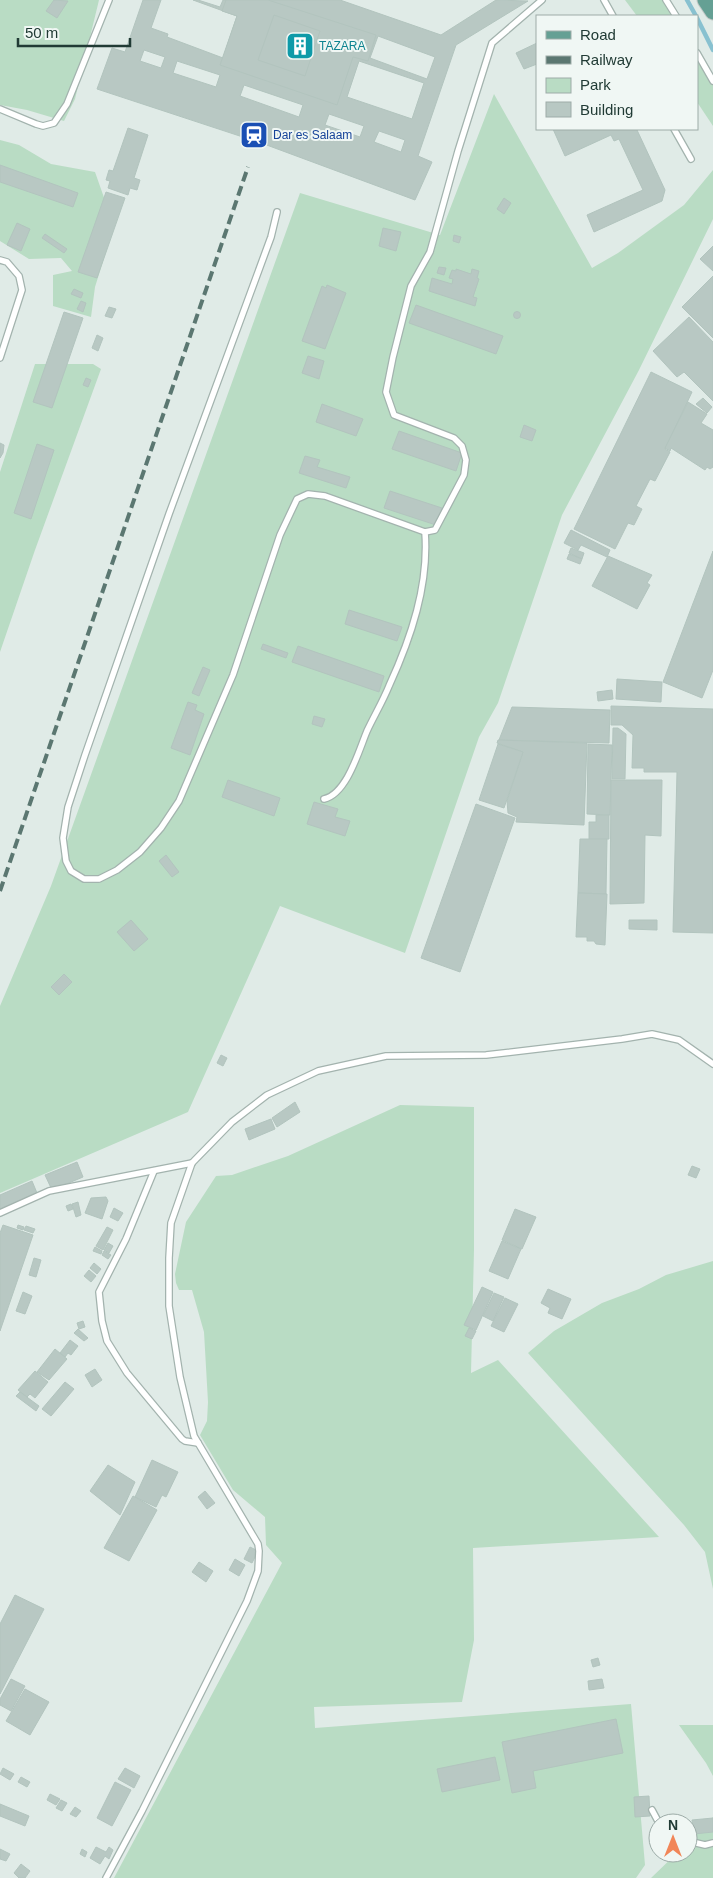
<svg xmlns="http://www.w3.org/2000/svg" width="713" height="1878" font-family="Arial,sans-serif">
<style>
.green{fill:#b9dcc4}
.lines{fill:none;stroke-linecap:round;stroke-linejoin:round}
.stream{stroke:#88c1d0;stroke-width:4.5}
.building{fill:#b8c8c3;stroke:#b2c4be;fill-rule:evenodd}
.lane-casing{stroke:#a3b3ae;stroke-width:8}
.primary-casing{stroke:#c1c8c6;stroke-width:17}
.lane{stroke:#fff;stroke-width:5.5}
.primary{stroke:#65a094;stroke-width:15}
.rail{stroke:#5b7771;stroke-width:4;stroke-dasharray:10 5;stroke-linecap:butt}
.labels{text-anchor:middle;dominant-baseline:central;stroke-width:4;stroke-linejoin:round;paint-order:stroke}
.culture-label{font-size:12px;fill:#0d838f;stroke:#f0f7f4;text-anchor:start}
.transit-label{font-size:12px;fill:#164399;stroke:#f0f7f4;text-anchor:start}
</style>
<rect width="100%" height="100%" fill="#e0ebe7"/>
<g class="green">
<path d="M0 0H99L75 99 64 121 27 110 0 105Z"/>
<path d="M625 0H666L676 16H637Z"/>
<path d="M697 51 713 78V126L697 102Z"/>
<path d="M494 94 592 268 618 253 684 205 713 170V219L639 370 562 515 498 703 479 737 405 953 280 906 188 1112 0 1193V1006L51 886 300 193 440 235Z"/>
<path d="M0 140 19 145 51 164 95 172 114 226 95 287 91 317 53 306V275L72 271 61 258 29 259 0 241Z"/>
<path d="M35 364H93L101 369 35 550 0 652V472Z"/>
<path d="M400 1105 474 1107V1250L471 1373 498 1360 659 1537 473 1548 474 1640 462 1702 314 1707 315 1728 631 1704 645 1865 636 1878H114L282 1563 266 1545 265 1517 233 1490 200 1435 207 1421 208 1402 204 1332 192 1290H179L176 1283 175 1274 186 1222 216 1176 232 1175 288 1156Z"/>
<path d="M713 1261V1589L705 1552 684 1525 528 1353 554 1331 602 1303 639 1289 666 1275Z"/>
<path d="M679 1725H713V1776L706 1763Z"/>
<path d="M713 1817V1878H651L677 1853H688V1842Z"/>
</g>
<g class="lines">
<g class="stream">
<path d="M687 0 696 16"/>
<path d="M697 18 713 50"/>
</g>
</g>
<g class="building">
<path d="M54 0 68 1 57 18 46 11Z"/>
<path d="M143 0H161L151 28 168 34 167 37 223 58 237 16 193 0H198L220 7 223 0H340L441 35 496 0 528 1 456 45 418 156 432 162 415 200 264 144 97 89 112 48 125 52ZM378 36 435 57 427 79 370 58ZM144 50 165 57 161 68 140 61ZM177 61 220 75 216 87 173 73ZM359 61 424 83 412 119 347 97ZM244 85 303 105 299 117 240 96ZM329 114 364 126 360 137 325 125ZM379 131 405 140 401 152 374 142Z"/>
<path d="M226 0H268L376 35 368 61 353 57 337 105 220 65 237 16 222 11Z"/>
<path d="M274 15 320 31 305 76 258 60Z"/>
<path d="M537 43V64L524 69 516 53Z"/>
<path d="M128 128 148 135 134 178 140 180 137 190 130 188 128 195 108 188 110 181 106 180 109 170 113 171Z"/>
<path d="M553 129H640L637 130 665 190 662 201 594 232 587 215 643 190 619 139 614 141 611 135 565 156Z"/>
<path d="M0 165 78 193 73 207 0 182Z"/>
<path d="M106 192 125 198 97 278 78 272Z"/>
<path d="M504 198 511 203 504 214 497 209Z"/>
<path d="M17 223 30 229 21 251 7 245Z"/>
<path d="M383 228 401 232 396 251 379 246Z"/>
<path d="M45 234 67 249 64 253 42 238Z"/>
<path d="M454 235 461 237 459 243 453 241Z"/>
<path d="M713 246V271L700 259Z"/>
<path d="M439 267 446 268 444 275 437 273Z"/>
<path d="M456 269 471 274 472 269 479 271 477 278 479 279 473 297 477 298 475 306 429 291 432 278 452 284 453 279 449 278 452 270 456 271Z"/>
<path d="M713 276V338L682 307Z"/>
<path d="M327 285 346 293 325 349 302 341 322 286 326 288Z"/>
<path d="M74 289 83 293 81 298 71 294Z"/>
<path d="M81 301 86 303 83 312 77 309Z"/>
<path d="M416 305 503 336 496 354 409 323Z"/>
<path d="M109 307 116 309 112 318 105 316Z"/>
<circle cx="517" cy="315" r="3.5"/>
<path d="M64 312 83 318 52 408 33 402Z"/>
<path d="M689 317 713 342V401L684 372 677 377 653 351Z"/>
<path d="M97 335 103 338 98 351 92 348Z"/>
<path d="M308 356 324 361 319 379 302 373Z"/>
<path d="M651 372 692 392 665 449 670 452 655 481 650 479 636 506 642 509 634 525 628 523 615 549 574 529Z"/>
<path d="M86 378 91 380 88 387 83 385Z"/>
<path d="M703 398 712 407 707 413 696 404Z"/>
<path d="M688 402 707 414 701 423 713 430V467L710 469 707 467 705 470 671 448 670 451 665 448Z"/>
<path d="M322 404 363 419 356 436 316 422Z"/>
<path d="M524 425 536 430 532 441 520 437Z"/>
<path d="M399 431 462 453 456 471 392 449Z"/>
<path d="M0 443 4 445 3 453 0 458Z"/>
<path d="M37 444 54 450 31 519 14 513Z"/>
<path d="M305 456 320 460 317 467 350 477 346 488 299 473Z"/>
<path d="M390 491 442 508 436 525 384 508Z"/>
<path d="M571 530 610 550 607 557 581 545 578 550 564 543Z"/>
<path d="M571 548 584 553 582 559 569 553Z"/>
<path d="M713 551V670L702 698 663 682Z"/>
<path d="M569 554 582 559 580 564 567 559Z"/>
<path d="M608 556 652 575 647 583 650 585 637 609 592 586Z"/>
<path d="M349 610 402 627 397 641 345 624Z"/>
<path d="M263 644 288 653 286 658 261 649Z"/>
<path d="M298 646 384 676 379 692 292 662Z"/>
<path d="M203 667 210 670 199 696 192 693Z"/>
<path d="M617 679 662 682 661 702 616 699Z"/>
<path d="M612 690 613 699 598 701 597 692Z"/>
<path d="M188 702 197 705 195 710 204 714 190 755 171 748Z"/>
<path d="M611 706 713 709V933L673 932 677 772H644V768H632L633 735 622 725H611Z"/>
<path d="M512 707 610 710 609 743 499 740Z"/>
<path d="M314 716 325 719 322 727 312 724Z"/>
<path d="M613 728H618L626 734 625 779H612Z"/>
<path d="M498 740 587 743 584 825 516 822 517 817 508 813 507 801 523 752 497 743Z"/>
<path d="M498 744 523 752 504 808 479 800Z"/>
<path d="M588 744 612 745 610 815 587 814Z"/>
<path d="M228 780 280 798 274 816 222 797Z"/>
<path d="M611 780H662L661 836 645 835 644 903 610 904Z"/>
<path d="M314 802 338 809 335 817 350 821 345 836 307 824Z"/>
<path d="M476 804 515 818 460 972 421 958Z"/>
<path d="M596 815H609V839H589V822H596Z"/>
<path d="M580 839H607L606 894 578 893Z"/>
<path d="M166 855 179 872 172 877 159 861Z"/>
<path d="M578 893 607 894 605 945 596 944 594 941H587V937H576Z"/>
<path d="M131 920 148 939 134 951 117 932Z"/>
<path d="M629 920H657V930L629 929Z"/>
<path d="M64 974 72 982 59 995 51 987Z"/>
<path d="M221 1055 227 1058 223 1066 217 1063Z"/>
<path d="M295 1102 300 1112 277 1127 272 1118Z"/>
<path d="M271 1119 275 1129 249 1140 245 1129Z"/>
<path d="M77 1162 83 1177 52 1190 45 1175Z"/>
<path d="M692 1166 700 1169 696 1178 688 1175Z"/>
<path d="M32 1181 37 1193 0 1210V1195Z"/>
<path d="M106 1197 108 1201 102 1219 85 1213 91 1198Z"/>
<path d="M78 1202 81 1215 76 1217 72 1204Z"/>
<path d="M71 1204 73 1209 68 1211 66 1206Z"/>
<path d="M114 1208 123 1213 118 1221 110 1217Z"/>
<path d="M515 1209 536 1217 522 1249 502 1240Z"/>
<path d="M3 1225 33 1235 0 1331V1233Z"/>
<path d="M18 1225 24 1227 23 1230 17 1228Z"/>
<path d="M26 1226 35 1229 33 1233 24 1230Z"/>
<path d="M107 1227 113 1230 103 1250 96 1246Z"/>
<path d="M502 1241 521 1249 508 1279 489 1271Z"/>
<path d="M108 1243 113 1246 109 1253 104 1250Z"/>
<path d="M95 1247 102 1251 101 1254 93 1251Z"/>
<path d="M104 1251 111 1255 108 1259 102 1255Z"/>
<path d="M34 1258 41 1260 36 1277 29 1275Z"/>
<path d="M94 1263 101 1269 97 1274 90 1268Z"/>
<path d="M89 1270 96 1276 91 1282 84 1276Z"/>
<path d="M482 1287 493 1292 476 1330 464 1325Z"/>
<path d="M548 1289 571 1299 562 1319 548 1313 550 1308 541 1303Z"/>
<path d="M23 1292 32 1296 25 1314 16 1311Z"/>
<path d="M494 1293 504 1297 493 1321 483 1316Z"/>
<path d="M505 1298 518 1304 504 1332 491 1326Z"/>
<path d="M83 1321 85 1327 79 1329 77 1323Z"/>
<path d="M469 1328 476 1331 472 1339 465 1336Z"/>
<path d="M78 1329 88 1338 84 1341 74 1333Z"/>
<path d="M70 1340 78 1346 71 1355 68 1353 65 1357 60 1353Z"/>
<path d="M55 1349 67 1359 49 1380 37 1372Z"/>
<path d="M95 1369 102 1380 92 1387 85 1375Z"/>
<path d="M35 1371 48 1382 35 1398 30 1394 27 1397 18 1390Z"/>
<path d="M65 1382 74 1389 51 1416 42 1409Z"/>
<path d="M20 1392 39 1406 36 1411 16 1396Z"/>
<path d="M152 1460 178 1472 166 1497 162 1495 156 1507 135 1497Z"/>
<path d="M108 1465 135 1482 120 1515 90 1491Z"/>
<path d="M205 1491 215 1503 207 1509 198 1497Z"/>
<path d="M133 1496 157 1510 129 1561 104 1548Z"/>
<path d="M250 1547 258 1551 252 1563 244 1559Z"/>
<path d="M235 1559 245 1565 239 1576 229 1570Z"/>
<path d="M199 1562 213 1571 206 1582 192 1572Z"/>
<path d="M15 1595 44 1609 0 1694V1624Z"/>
<path d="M598 1658 600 1665 593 1667 591 1660Z"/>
<path d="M11 1679 25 1686 11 1711 0 1705V1699Z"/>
<path d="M602 1679 604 1688 589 1690 588 1681Z"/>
<path d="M25 1689 49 1702 30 1735 6 1721Z"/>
<path d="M616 1719 623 1753 533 1771 536 1788 512 1793 502 1742Z"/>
<path d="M495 1757 500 1780 442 1792 437 1769Z"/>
<path d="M3 1768 14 1774 10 1780 0 1774Z"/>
<path d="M125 1768 140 1776 134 1788 118 1779Z"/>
<path d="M21 1777 30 1782 27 1787 18 1782Z"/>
<path d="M115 1782 131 1790 112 1826 97 1818Z"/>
<path d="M50 1794 60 1799 56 1805 47 1800Z"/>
<path d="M649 1796 650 1816 635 1817 634 1797Z"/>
<path d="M61 1800 67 1803 62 1811 56 1808Z"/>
<path d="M0 1804 29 1816 25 1826 0 1816Z"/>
<path d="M75 1807 81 1811 76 1817 70 1814Z"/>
<path d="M713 1818V1832L694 1834 692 1820Z"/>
<path d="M96 1847 106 1852 109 1847 113 1850 109 1859 105 1856 100 1864 90 1858Z"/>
<path d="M0 1849 10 1854 6 1861 0 1859Z"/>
<path d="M82 1849 87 1852 85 1857 80 1854Z"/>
<path d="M21 1864 30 1871 25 1878H19L14 1873Z"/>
</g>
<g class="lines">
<defs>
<g id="lane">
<path d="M604 0 613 16"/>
<path d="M666 0 676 16"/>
<path d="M697 53 713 81"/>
<path d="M0 109 36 124 43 126 54 123 67 104 109 0"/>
<path d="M674 129 691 159"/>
<path d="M277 212 271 237 169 514 85 755 68 807 63 838 66 861 71 871 84 879H99L117 870 140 852 161 828 179 801 233 675 280 535 297 499 308 494 325 496 425 532 435 530 464 475 466 460 462 446 454 438 394 415 386 392 393 357 411 286 430 252 458 151 492 43 542 0"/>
<path d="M0 260 7 262 19 276 22 290 0 358"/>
<path d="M324 799C347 794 359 750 367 731 374 716 383 701 389 686 411 638 429 585 425 532"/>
<path d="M154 1171 126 1239 99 1292 102 1321 107 1341 127 1373 182 1439 185 1441 198 1443"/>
<path d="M0 1213 49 1191 192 1163"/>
<path d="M652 1810 659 1823"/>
<path d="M688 1841 705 1845 713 1843"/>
<path d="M106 1878 142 1811 247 1601 258 1571 259 1551 258 1544 194 1436 180 1377 169 1306V1258L171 1223 192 1163 232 1122 267 1095 318 1071 386 1056 486 1055 622 1039 652 1034 679 1040 713 1064"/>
</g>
<path id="primary" d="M705 0 713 12"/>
</defs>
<use href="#lane" class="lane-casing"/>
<use href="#primary" class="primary-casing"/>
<use href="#lane" class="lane"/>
<use href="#primary" class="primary"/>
<path class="rail" d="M0 891 248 167"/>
</g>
<defs>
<symbol id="building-square" viewBox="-11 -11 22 22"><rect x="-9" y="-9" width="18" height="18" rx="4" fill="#0f9aa8" stroke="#f0f7f4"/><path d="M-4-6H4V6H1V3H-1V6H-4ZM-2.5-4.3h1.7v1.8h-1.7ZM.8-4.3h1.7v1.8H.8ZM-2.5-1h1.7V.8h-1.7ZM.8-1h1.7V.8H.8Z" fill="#fff"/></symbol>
<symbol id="station-square" viewBox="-11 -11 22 22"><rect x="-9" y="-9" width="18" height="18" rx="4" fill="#1a4fb4" stroke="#f0f7f4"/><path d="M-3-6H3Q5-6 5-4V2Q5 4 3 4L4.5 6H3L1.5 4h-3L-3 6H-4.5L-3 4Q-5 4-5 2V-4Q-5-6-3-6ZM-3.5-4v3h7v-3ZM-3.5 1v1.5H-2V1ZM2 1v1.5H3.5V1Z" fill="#fff"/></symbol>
</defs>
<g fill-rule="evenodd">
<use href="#building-square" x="284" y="30" width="32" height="32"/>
<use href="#station-square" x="238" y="119" width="32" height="32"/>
</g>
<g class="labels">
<g class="culture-label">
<text x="319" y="46">TAZARA</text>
</g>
<g class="transit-label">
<text x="273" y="135">Dar es Salaam</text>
</g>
</g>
<rect x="536" y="15" width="162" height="115" fill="#f0f7f4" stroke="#9daca8"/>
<rect x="546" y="31" width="25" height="8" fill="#65a094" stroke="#9daca8"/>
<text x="580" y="40" font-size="15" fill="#213b35">Road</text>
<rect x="546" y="56" width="25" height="8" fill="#5b7771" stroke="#9daca8"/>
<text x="580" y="65" font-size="15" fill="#213b35">Railway</text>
<rect x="546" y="78" width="25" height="15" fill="#b9dcc4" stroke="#9daca8"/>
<text x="580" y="90" font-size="15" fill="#213b35">Park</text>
<rect x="546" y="102" width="25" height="15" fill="#b8c8c3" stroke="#9daca8"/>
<text x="580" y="115" font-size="15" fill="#213b35">Building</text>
<g transform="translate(673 1838)"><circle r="24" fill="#f0f7f4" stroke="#9daca8"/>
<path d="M0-4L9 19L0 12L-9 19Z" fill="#f18658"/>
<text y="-8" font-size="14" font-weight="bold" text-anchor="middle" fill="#213b35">N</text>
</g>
<path d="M18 38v8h112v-8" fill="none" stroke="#213b35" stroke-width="2.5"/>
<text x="25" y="38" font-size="15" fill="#213b35" stroke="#f0f7f4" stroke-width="4" paint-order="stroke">50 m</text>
</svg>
